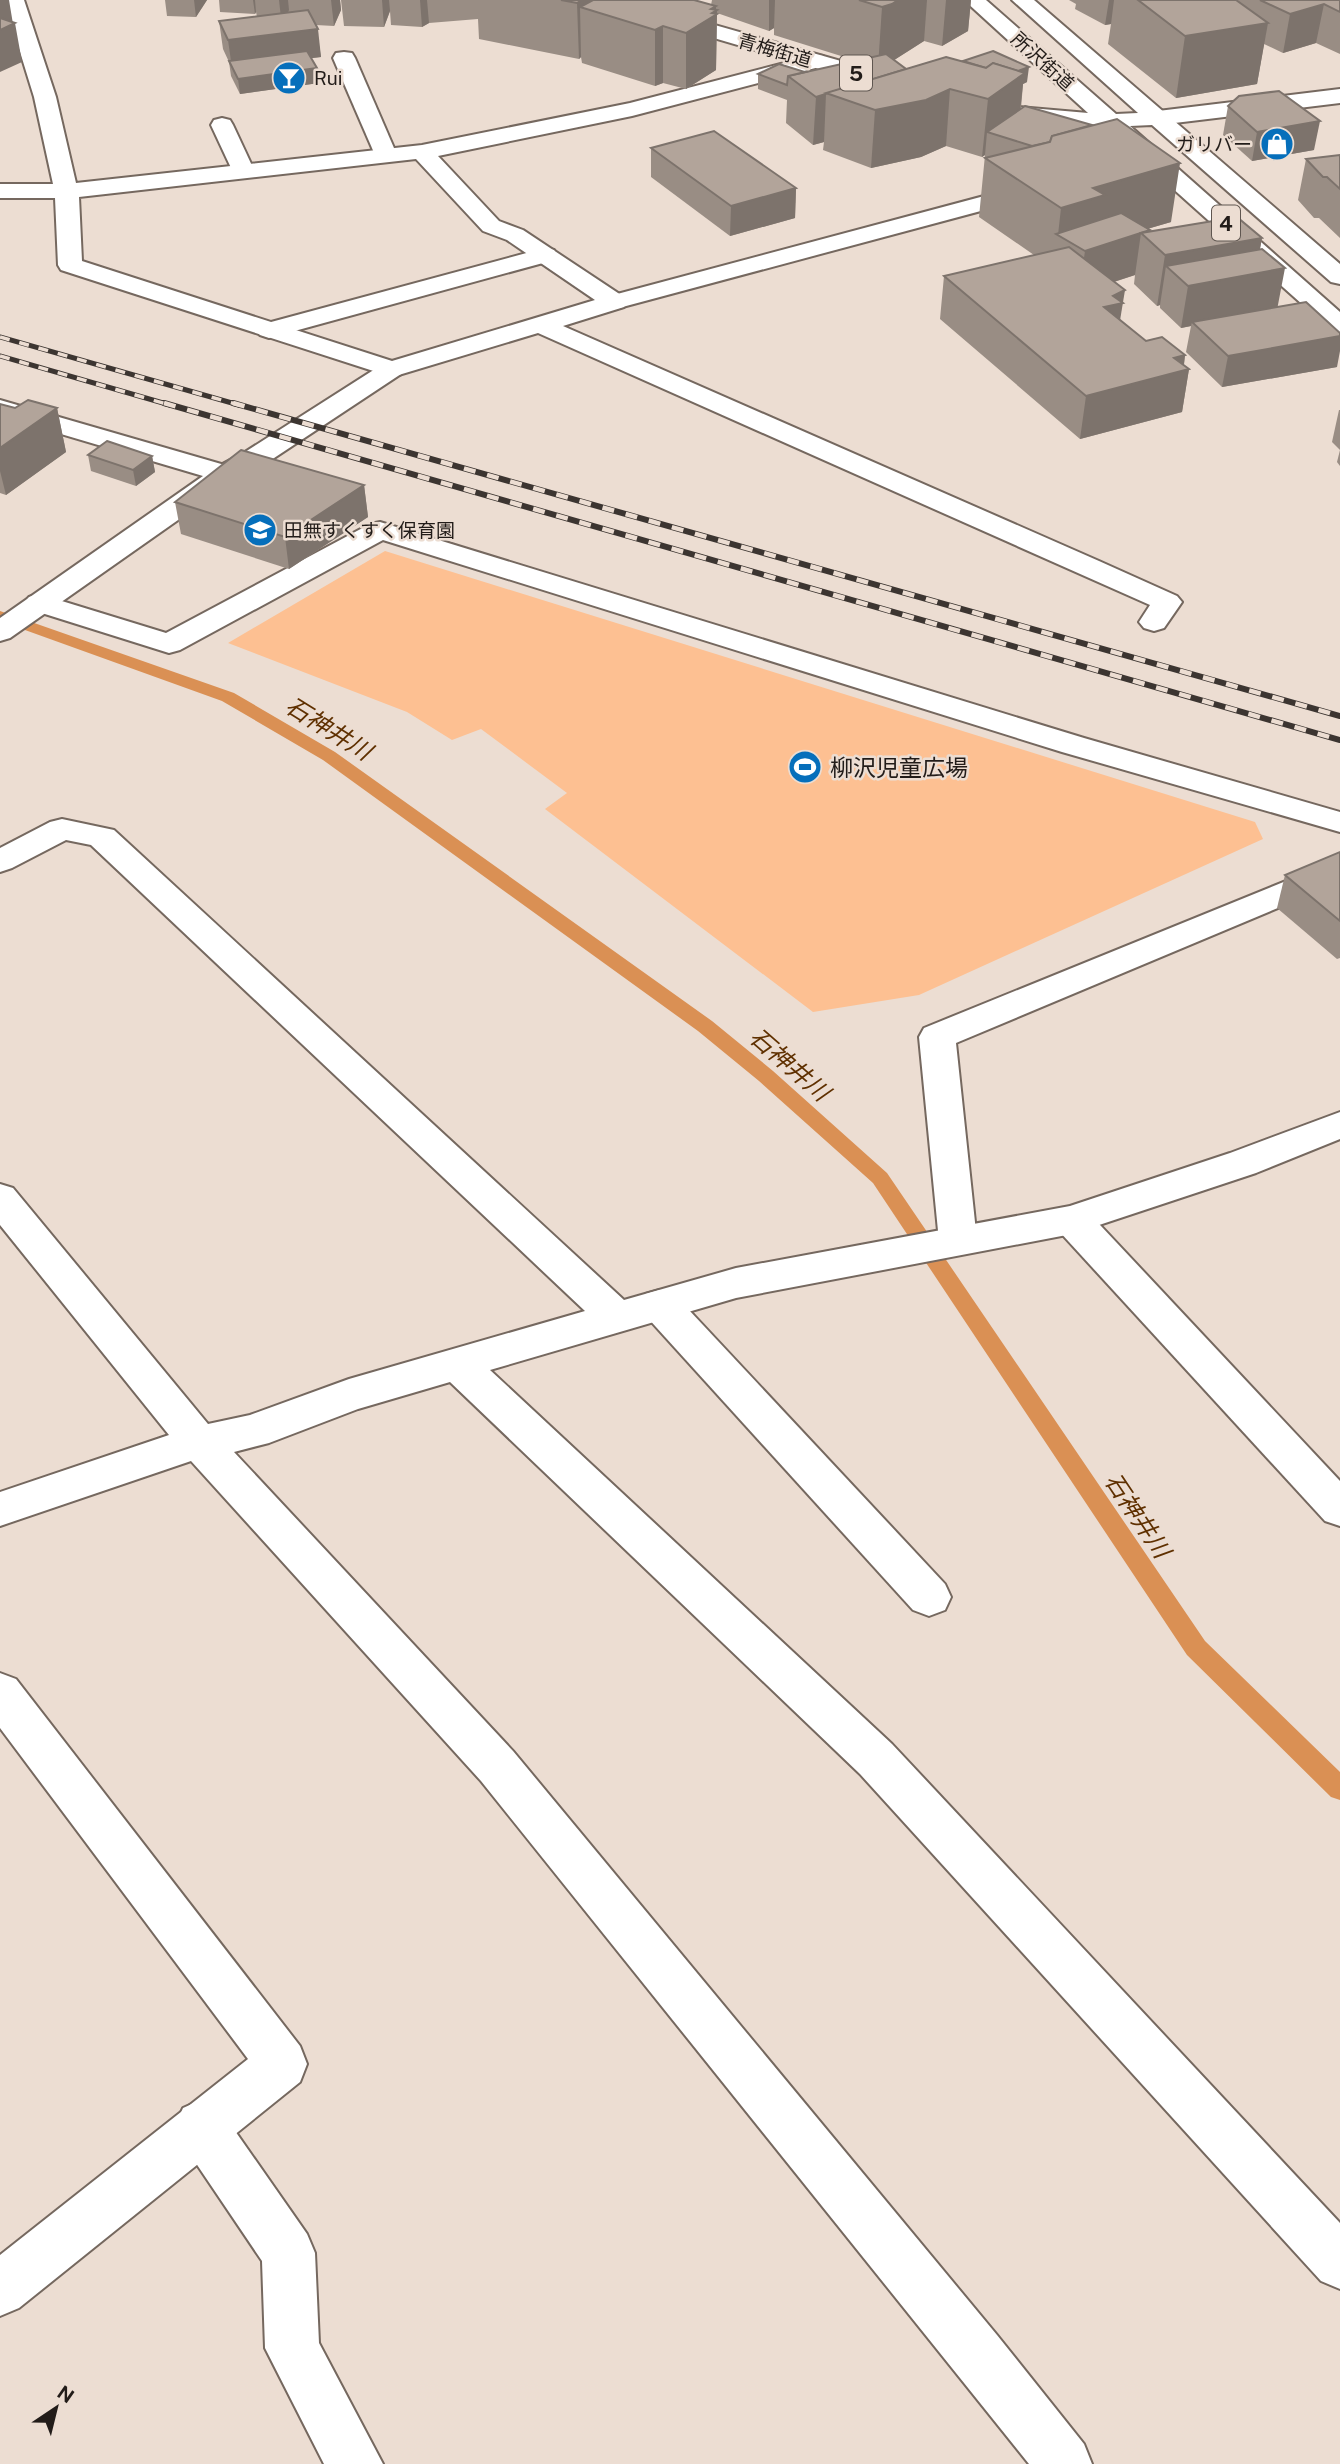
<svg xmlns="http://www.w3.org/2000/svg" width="1340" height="2464" font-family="'Public Sans','Noto Sans JP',sans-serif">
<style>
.green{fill:#fdc092}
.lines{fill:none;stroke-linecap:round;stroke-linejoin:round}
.stream{fill:#da9054;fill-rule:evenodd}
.lane-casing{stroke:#75685f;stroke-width:4}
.street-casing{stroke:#75685f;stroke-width:4}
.secondary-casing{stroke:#75685f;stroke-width:4}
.primary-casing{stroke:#75685f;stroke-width:4}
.lane{fill:#fff;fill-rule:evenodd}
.street{fill:#fff;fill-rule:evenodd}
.secondary{fill:#fff;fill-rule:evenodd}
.primary{fill:#fff;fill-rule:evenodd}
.rail-far1-casing{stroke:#3c3531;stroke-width:5}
.rail-casing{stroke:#3c3531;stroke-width:6}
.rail-far1{stroke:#ecddd2;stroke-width:3.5;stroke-dasharray:10;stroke-linecap:butt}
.rail{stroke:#ecddd2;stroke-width:4.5;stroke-dasharray:12;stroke-linecap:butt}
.wall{fill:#998d84}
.shaded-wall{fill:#7d736c}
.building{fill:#b2a49a;stroke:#7d736c;stroke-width:2}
.labels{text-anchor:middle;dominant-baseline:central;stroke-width:5;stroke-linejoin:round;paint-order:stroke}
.far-street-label{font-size:19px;fill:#221c19;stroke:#ecddd2}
.far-poi-label{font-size:19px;fill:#221c19;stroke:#ecddd2;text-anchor:start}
.shield{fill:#ecddd2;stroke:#5f5650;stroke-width:2}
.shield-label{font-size:21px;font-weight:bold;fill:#221c19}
.poi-label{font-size:23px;fill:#221c19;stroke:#ecddd2;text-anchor:start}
.water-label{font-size:24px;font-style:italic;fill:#5f3000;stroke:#ecddd2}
</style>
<rect width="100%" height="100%" fill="#ecddd2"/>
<path class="green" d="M385 551 1255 822 1263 839 919 995 813 1012 545 809 567 793 481 729 452 740 407 712 228 643Z"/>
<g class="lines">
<path class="stream" d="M0 611 234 693 335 752 712 1021 773 1071 887 1173 1205 1641 1340 1772V1800L1331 1797 1187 1655 873 1183 759 1081 698 1031 323 760 222 701 0 621Z"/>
<defs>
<g id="lane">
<path d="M344 52 352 53 355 58 397 155 394 160H378L375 155 333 58 336 53Z"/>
<path d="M222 118 230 120 233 125 254 170 251 175H235L232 170 211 125 214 120Z"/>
<path d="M1029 184 1037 186 1041 191 1037 196 615 309 606 307 603 302 606 297Z"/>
<path d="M545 248 554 250 557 255 554 260 269 338 260 335 256 330 260 325Z"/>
<path d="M392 361 401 364 405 369 401 374 265 464 235 480 225 482 215 480 211 474 215 468 245 452 383 364Z"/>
<path d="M380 522 1084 738 1340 812V832L1062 752 383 540 180 650 169 653 29 609 24 603 29 597 39 594 166 633 370 524Z"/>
<path d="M1340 859V882L956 1043 977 1241 972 1251 958 1255 944 1251 939 1241 919 1037 924 1028Z"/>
<path d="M1072 1206 1086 1210 1340 1481V1526L1325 1521 1058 1230 1053 1220 1058 1210Z"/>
<path d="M660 1290 674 1294 945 1584 951 1597 945 1610 929 1616 913 1610 646 1316 640 1305 646 1294Z"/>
<path d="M201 2100 219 2108 307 2234 315 2253 319 2343 383 2464H324L265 2348 262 2261 183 2144 175 2126 183 2108Z"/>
</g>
<g id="street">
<path d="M4 0H24L56 97 76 183 422 145 630 103 815 55 823 56 826 61 823 66 632 116 438 156 499 221 523 230 624 297 627 302 624 307 563 326 1099 561 1177 596 1182 602 1164 628 1154 631 1144 628 1139 622 1150 605 538 333 392 377 61 270 58 265 55 198H0V184H53L34 97ZM416 159 483 231 507 240 595 300 392 361 82 261 79 197Z"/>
<path d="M0 400 235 468 239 474 235 480 10 638 0 641V618L203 476 0 416Z"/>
<path d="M62 819 114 830 624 1300 736 1268 1070 1206 1230 1153 1340 1112V1139L1256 1173 1072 1234 736 1298 490 1370 892 1744 1340 2223V2289L1321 2281 860 1774 450 1382 358 1409 269 1443 234 1452 513 1751 997 2335 1084 2444 1092 2464H1029L481 1781 191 1461 0 1526V1492L169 1435 0 1225V1184L13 1188 208 1424 250 1415 349 1379 585 1311 91 845 66 840 12 868 0 872V848L50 822Z"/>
<path d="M0 1673 16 1679 300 2046 307 2064 300 2082 19 2308 0 2316V2255L248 2059 0 1728Z"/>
</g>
<path id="secondary" d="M1340 89V103L1158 125 1150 123 1147 118 1150 113 1158 111Z"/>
<g id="primary">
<path d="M595 0H627L890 75 893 80 890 85H874L598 4Z"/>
<path d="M964 0H986L1116 114 1138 113 1012 0H1034L1340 264V284L1331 282 1152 125 1130 126 1340 312V333L1331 330 1104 127 1011 119 1008 114 1011 109 1019 107 1088 113Z"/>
</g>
</defs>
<use href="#lane" class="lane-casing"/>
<use href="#street" class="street-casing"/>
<use href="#secondary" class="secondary-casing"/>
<use href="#primary" class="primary-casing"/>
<use href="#lane" class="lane"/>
<use href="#street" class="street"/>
<use href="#secondary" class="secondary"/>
<use href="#primary" class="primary"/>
<defs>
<g id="rail-far1">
<path d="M0 337 239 405"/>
<path d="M0 356 170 405"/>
</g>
<g id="rail">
<path d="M164 403 1340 740"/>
<path d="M233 403 1340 716"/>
</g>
</defs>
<use href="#rail-far1" class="rail-far1-casing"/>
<use href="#rail" class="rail-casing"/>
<use href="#rail-far1" class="rail-far1"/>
<use href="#rail" class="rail"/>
</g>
<g class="wall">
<path d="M165 0H207L196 17 167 16Z"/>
<path d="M219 0H340L341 10 334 26 316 25 321 57 311 58 317 68 319 83 240 94 231 76 229 62 223 49 219 21 257 17 256 12 255 14 220 12Z"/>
<path d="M341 0H697L696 1 711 5 712 0H971L968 31 942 46 924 41 894 60 906 69 1027 82 1023 84 1021 109 1171 222 1147 229 1150 232 1262 238 1260 249 1277 307 1337 367 1222 387 1186 352 1191 326 1181 328 1160 308V305L1157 306 1134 284 1135 275 1114 282 1120 320 1146 341 1185 355 1184 365 1189 369 1182 412 1080 439 940 319 944 276 1034 255 979 217 985 155 982 157 946 146 921 157 871 168 823 150 824 142 813 145 786 123 787 100 758 89V74L805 72 857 61 774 35V28L769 31 717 13 716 70 686 89 663 83 655 86 582 63 581 57 579 59 479 39 478 19 429 23 422 27 391 25 390 11 384 27 344 26Z"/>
<path d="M1069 0H1340V54L1316 43 1283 53 1264 44 1257 84 1176 98 1108 44 1111 24 1105 25 1075 9 1076 4Z"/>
<path d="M1228 106 1314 150 1252 161 1223 135Z"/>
<path d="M651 148 796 188 795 218 730 236 651 177Z"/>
<path d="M1340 155V238L1319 218H1314L1298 200 1306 159Z"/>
<path d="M0 404 15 408H57L66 452 6 495 0 493Z"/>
<path d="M1339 410H1340V466L1337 462 1340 450 1332 442Z"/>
<path d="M88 455 152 456 155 472 136 486 91 471Z"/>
<path d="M364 485 368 517 289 569 181 534 175 502Z"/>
<path d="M1340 852V958L1337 959 1277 908 1285 875Z"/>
</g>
<g class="shaded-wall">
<path d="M0 0H9L13 24 15 23 22 62 0 72Z"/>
<path d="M194 0H207L196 17Z"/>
<path d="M253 0H255L256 12 255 14Z"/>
<path d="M279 0H288L289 10 282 27Z"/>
<path d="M331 0H340L341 10 334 26Z"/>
<path d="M382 0H389L390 11 384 27Z"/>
<path d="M420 0H427L429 23 422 27Z"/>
<path d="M582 0H604L580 7 581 57 579 59 577 3Z"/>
<path d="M769 0H775L774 28 769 31Z"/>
<path d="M898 0H927L924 41 888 64 878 67 882 7Z"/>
<path d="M946 0H971L968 31 942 46Z"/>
<path d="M1109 0H1114L1111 24 1105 25Z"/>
<path d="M1324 4 1316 43 1283 53 1290 14Z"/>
<path d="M716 6V11L717 10 716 70 686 89V33L711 9Z"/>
<path d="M1268 23 1257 84 1176 98 1185 36Z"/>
<path d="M663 26V83L655 86V30Z"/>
<path d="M318 29 321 57 232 68 228 40Z"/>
<path d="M1029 67 1027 82 1023 84 1018 130 987 132 985 155 982 157 988 99 995 80Z"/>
<path d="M317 68 319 83 240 94 238 79Z"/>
<path d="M950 89 946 146 921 157 871 168 875 110Z"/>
<path d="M826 94 824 142 813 145 816 97Z"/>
<path d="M1320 121 1314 150 1252 161 1257 132Z"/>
<path d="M1180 163 1171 222 1099 243 1150 230 1149 240 1141 233 1135 275 1079 293 1085 251 1058 235 1061 208 1093 188Z"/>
<path d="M796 188 795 218 730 236 731 206Z"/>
<path d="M1262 238 1255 274 1285 268 1277 310 1192 322 1191 326 1181 328 1188 286 1166 266 1160 305 1157 306 1165 255Z"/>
<path d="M1125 290 1116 345 1104 307 1113 296Z"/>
<path d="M1340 336V351L1337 367 1222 387 1228 356Z"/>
<path d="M1185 355 1183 371 1189 369 1182 412 1080 439 1086 396 1174 358Z"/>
<path d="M57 408 66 452 6 495 0 471V448Z"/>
<path d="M152 456 155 472 136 486 133 470Z"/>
<path d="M364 485 368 517 289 569 285 537Z"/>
</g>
<g class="building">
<path d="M561 0H582L577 3Z"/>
<path d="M593 0H694L716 6 711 9 717 10 712 13 717 14 686 33 663 26 655 30 580 7Z"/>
<path d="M859 0H898L892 4 882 7Z"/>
<path d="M1138 0H1236L1268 23 1185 36Z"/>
<path d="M1260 0H1340V12L1324 4 1290 14Z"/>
<path d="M308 10 318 29 228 40 219 21Z"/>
<path d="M0 18 15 23 0 30Z"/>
<path d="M307 51 317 68 238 79 229 61Z"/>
<path d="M993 51 1029 67 1018 71 993 63 986 68 963 61Z"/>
<path d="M886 54 906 69 816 97 788 76Z"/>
<path d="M946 57 986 68 993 63 1025 73 988 99 950 89 926 100 875 110 826 93Z"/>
<path d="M779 64 805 72 788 76 787 85 758 74Z"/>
<path d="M1279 91 1320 121 1257 132 1228 106 1239 96Z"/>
<path d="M1025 106 1092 125 1052 136 1050 142 1032 146 987 132Z"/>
<path d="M1117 119 1180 163 1093 188 1105 195 1061 208 985 158 1050 142 1052 136Z"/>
<path d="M714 131 796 188 731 206 651 148Z"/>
<path d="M1340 155V189L1327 177H1323L1306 159Z"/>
<path d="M1121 213 1150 230 1085 251 1056 234Z"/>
<path d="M1237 217 1262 238 1165 255 1141 233Z"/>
<path d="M1069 247 1125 290 1113 296 1123 303 1104 307 1146 341 1162 337 1185 355 1174 358 1189 369 1086 396 944 276Z"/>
<path d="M1262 249 1285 268 1188 286 1166 266Z"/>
<path d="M1306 302 1340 333V336L1228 356 1192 322Z"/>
<path d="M28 400 57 408 0 448V404L15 408Z"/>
<path d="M107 441 152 456 133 470 88 455Z"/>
<path d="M241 450 364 485 285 537 175 502Z"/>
<path d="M1340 852V921L1285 875Z"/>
</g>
<defs>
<symbol id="bar-disc" viewBox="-11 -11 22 22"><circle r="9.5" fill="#066fbb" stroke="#ecddd2"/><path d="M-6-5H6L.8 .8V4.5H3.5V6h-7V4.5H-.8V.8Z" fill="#fff"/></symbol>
<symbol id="shop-disc" viewBox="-11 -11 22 22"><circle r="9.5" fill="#066fbb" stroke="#ecddd2"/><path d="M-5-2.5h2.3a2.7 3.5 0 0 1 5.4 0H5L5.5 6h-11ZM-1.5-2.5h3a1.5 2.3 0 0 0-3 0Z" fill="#fff"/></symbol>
<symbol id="school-disc" viewBox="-11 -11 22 22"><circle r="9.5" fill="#066fbb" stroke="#ecddd2"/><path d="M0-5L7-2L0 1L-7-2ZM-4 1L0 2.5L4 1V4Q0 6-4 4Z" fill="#fff"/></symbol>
<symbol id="stadium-disc" viewBox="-11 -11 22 22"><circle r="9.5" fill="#066fbb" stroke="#ecddd2"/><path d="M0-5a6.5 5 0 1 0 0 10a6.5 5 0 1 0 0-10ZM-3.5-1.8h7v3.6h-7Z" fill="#fff"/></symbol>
</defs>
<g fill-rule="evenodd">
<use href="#bar-disc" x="270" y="59" width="38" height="38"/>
<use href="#shop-disc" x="1258" y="125" width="38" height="38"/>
<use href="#school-disc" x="241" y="511" width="38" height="38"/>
<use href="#stadium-disc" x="786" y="748" width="38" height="38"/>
</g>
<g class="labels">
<g class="far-street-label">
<text transform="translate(775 50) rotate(16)">青梅街道</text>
<text transform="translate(1043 61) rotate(42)">所沢街道</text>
</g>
<g class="far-poi-label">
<text x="314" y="78">Rui</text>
<text x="1252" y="144" text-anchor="end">ガリバー</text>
<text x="284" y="530">田無すくすく保育園</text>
</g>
<g class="shield">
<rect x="840" y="55.5" width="32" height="35" rx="5"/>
<rect x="1212" y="205.5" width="28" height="35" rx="5"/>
</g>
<g class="shield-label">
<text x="856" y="73">5</text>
<text x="1226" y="223">4</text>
</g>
<g class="poi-label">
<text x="830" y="767">柳沢児童広場</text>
</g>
<g class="water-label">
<text transform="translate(329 728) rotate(32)">石神井川</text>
<text transform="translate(790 1064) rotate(41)">石神井川</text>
<text transform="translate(1138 1515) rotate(56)">石神井川</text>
</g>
</g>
<g transform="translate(56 2408) rotate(35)" stroke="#ecddd2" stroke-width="5" paint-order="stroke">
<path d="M0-5L12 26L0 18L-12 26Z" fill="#221c19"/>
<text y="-10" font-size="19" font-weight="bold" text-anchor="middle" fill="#221c19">N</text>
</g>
</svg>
